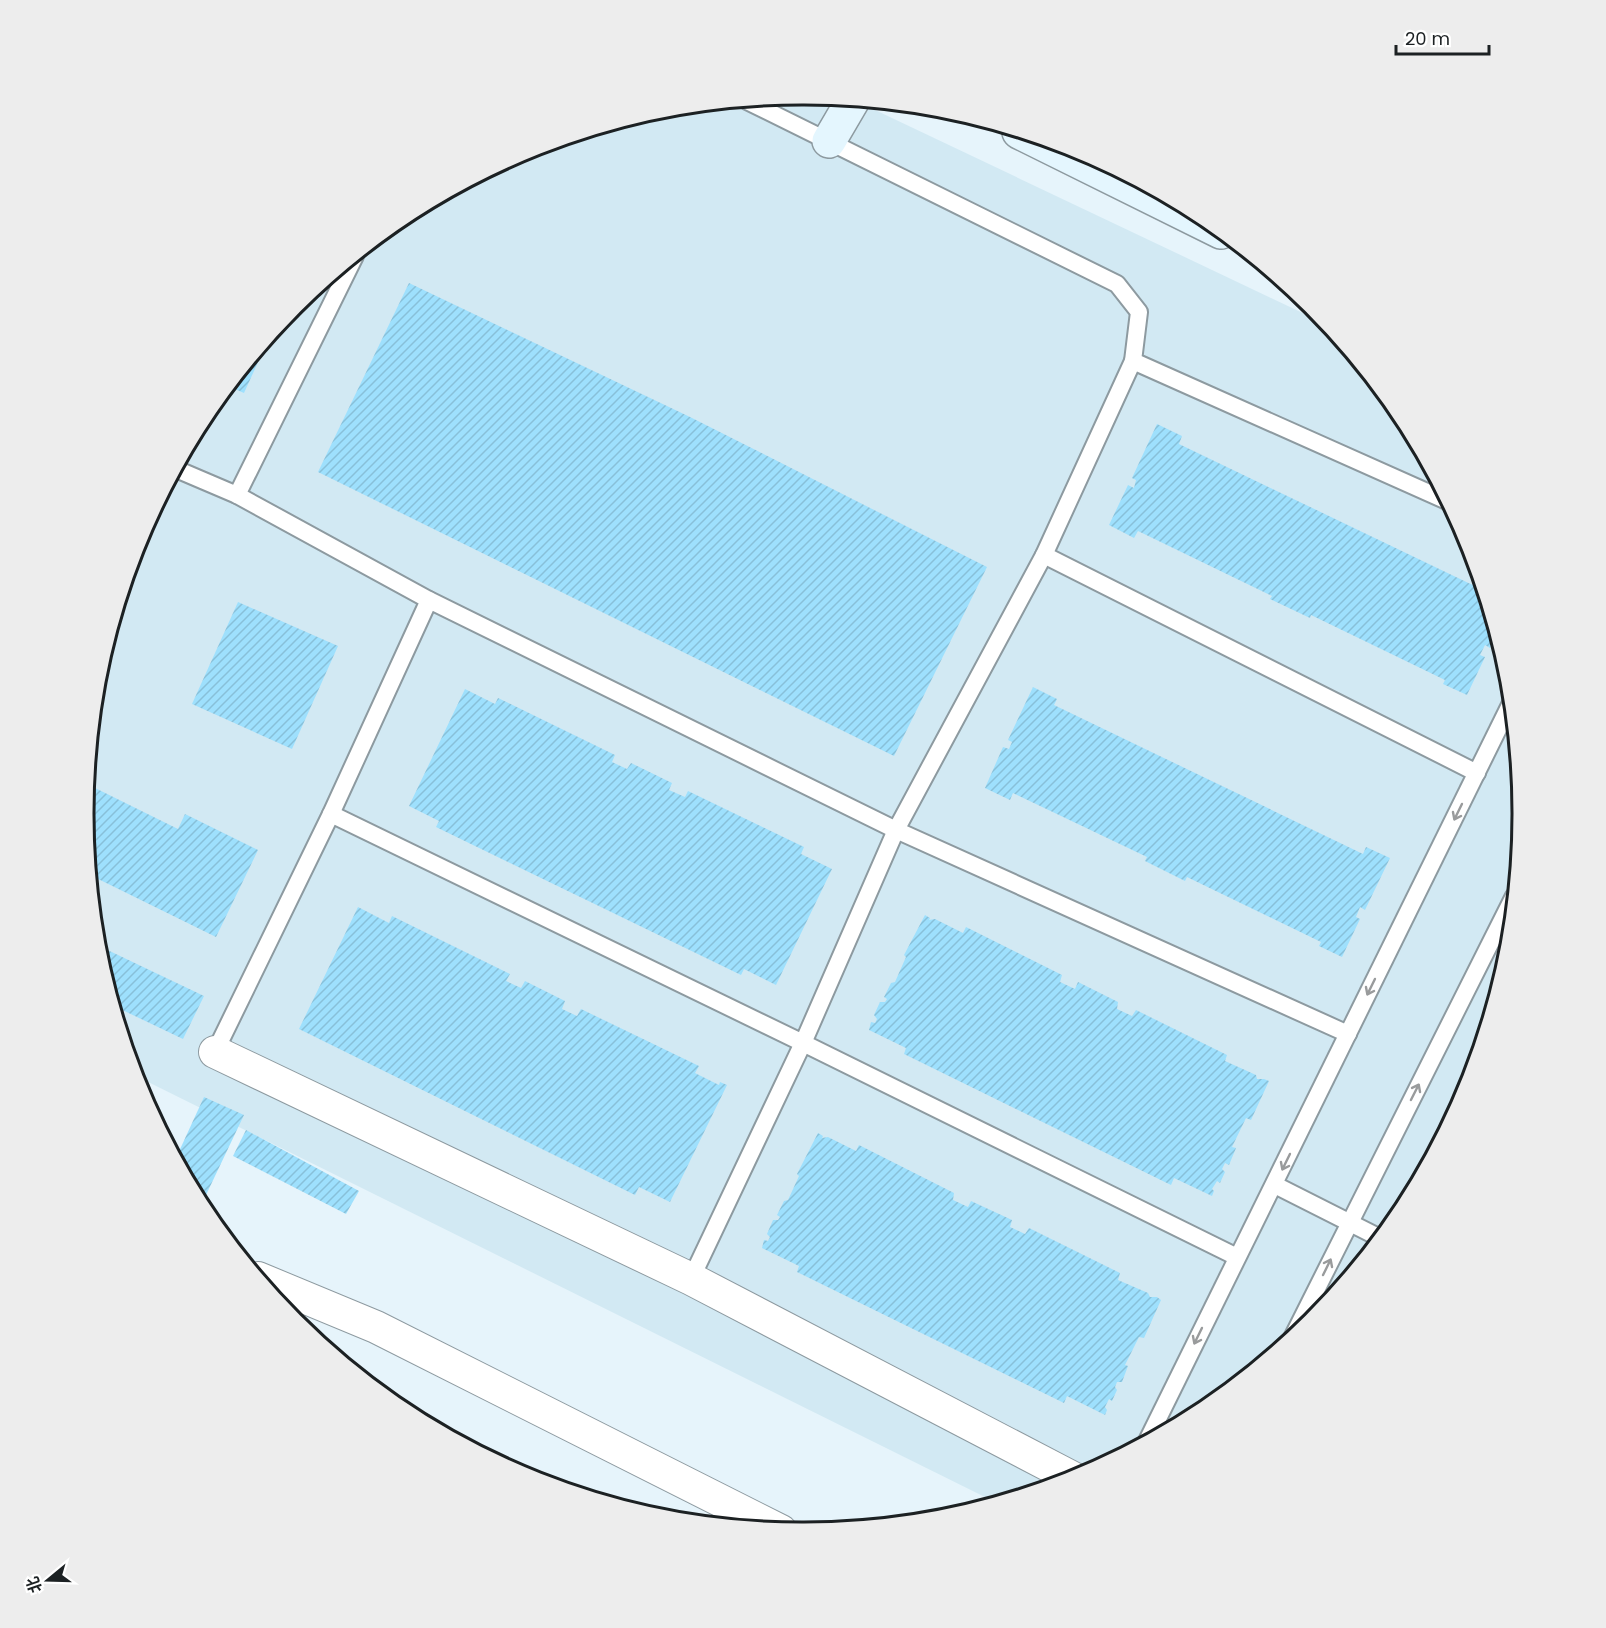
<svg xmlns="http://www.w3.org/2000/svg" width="1606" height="1628" font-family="Poppins,'Noto Sans SC',sans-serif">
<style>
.built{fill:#d2e9f3}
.building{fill:url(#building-hatch)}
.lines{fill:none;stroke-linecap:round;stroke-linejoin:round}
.lane-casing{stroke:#8d9aa0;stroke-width:20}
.street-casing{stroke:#8d9aa0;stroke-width:34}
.secondary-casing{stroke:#8d9aa0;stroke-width:36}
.lane{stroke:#fff;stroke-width:16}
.street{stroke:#fff;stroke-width:32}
.secondary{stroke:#e4f6fe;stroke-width:33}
.oneway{stroke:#999b9c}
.rim{fill:none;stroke:#1c2123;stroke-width:3}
</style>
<defs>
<pattern id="building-hatch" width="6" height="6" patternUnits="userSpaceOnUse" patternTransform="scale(1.5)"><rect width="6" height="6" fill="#9ee0fd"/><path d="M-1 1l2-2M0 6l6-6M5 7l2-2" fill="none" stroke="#88c0d9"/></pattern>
</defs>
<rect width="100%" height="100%" fill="#e6f4fb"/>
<g class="built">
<path d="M803 95 854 100 1328 325 1401 415 1467 539 1508 674 1522 814 1508 955 1467 1089 1401 1214 1311 1323 1202 1412 1078 1478 997 1503 134 1075 98 954 84 814 98 673 139 539 205 414 295 305 404 216 528 150 663 109Z"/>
<path d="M398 1407 557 1487 528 1478Z"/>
</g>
<g class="building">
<path d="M409 283 690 417 987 567 894 756 318 472Z"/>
<path d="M265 342H267L244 393 228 386Z"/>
<path d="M1157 424 1182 436 1179 444 1483 590 1496 634 1490 648 1485 645 1480 655 1485 657 1467 695 1443 684 1445 680 1311 615 1310 618 1270 599 1272 596 1138 531 1134 538 1109 525 1128 485 1134 488 1136 480 1132 478Z"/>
<path d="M238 602 338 646 292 749 192 704Z"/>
<path d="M1033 687 1057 699 1054 705 1363 854 1366 847 1390 858 1365 910 1360 907 1356 917 1360 919 1342 957 1319 946 1321 942 1187 877 1185 881 1145 861 1147 857 1013 793 1010 800 985 788 1003 747 1009 749 1012 742 1008 740Z"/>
<path d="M465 689 495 704 498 698 615 755 612 762 627 769 631 763 672 783 669 790 685 797 688 791 804 847 801 854 832 869 776 985 744 969 741 975 436 827 439 821 409 806Z"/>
<path d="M87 784 178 829 185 814 258 850 216 937 90 875 84 814Z"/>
<path d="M358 907 389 923 392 916 510 974 506 981 521 988 525 981 565 1001 562 1009 577 1016 581 1009 699 1066 695 1073 719 1085 720 1082 727 1085 670 1202 639 1187 635 1195 299 1029Z"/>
<path d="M925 915 930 918 929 920 935 919 963 933 966 927 1062 975 1060 982 1075 989 1078 982 1118 1002 1117 1009 1132 1016 1136 1010 1227 1055 1225 1061 1256 1075 1257 1079H1264L1269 1081 1251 1120 1246 1118 1232 1147 1236 1148 1229 1165 1225 1163 1222 1169 1225 1172 1220 1183 1217 1181 1212 1189 1214 1191 1212 1196 1174 1178 1171 1185 904 1054 906 1048 869 1030 871 1022 875 1023 877 1019 874 1015 880 1002H885L887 999 884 997 891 983 895 982 906 957 904 955Z"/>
<path d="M97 945 204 996 183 1039 114 1006 98 954Z"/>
<path d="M204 1097 244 1115 206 1195 191 1188 176 1158Z"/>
<path d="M246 1130 359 1191 346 1214 233 1156Z"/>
<path d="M818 1133 823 1136 822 1138 828 1137 856 1151 859 1145 954 1193 953 1200 968 1207 971 1201 1012 1220 1010 1227 1025 1234 1029 1228 1120 1273 1118 1280 1148 1293 1150 1297H1157L1161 1300 1144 1338 1139 1337 1125 1365 1128 1366 1122 1382H1117L1115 1387 1117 1390 1112 1401 1109 1399 1105 1407 1107 1410 1105 1415 1067 1396 1064 1403 797 1272 799 1266 762 1248 764 1240 768 1241 770 1237 767 1234 773 1220H778L780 1217 777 1215 784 1201 788 1200 799 1176 797 1174Z"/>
</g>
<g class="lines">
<defs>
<g id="lane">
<path d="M747 101 1117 284 1139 312 1133 361 1447 501"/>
<path d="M176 469 237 495 429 600 896 830 1348 1034"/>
<path d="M237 495 355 256"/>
<path d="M1044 555 1477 773"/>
<path d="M331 814 803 1043 1237 1257"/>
<path d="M215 1052 331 814 429 600"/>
<path d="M1275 1185 1380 1238"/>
<path d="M691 1279 803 1043 896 830 1044 555 1133 361"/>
<path d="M1292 1338 1514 896"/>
<path d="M1147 1441 1511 703"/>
</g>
<g id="street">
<path d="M215 1052 691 1279 1075 1479"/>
<path d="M258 1278 376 1327 781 1531"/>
</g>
<g id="secondary">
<path d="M1019 132 1221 232"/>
<path d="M829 141 853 100"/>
</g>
</defs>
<use href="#lane" class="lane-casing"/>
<use href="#street" class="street-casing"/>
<use href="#secondary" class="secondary-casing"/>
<use href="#lane" class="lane"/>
<use href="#street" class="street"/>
<use href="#secondary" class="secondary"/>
</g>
<defs><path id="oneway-shaft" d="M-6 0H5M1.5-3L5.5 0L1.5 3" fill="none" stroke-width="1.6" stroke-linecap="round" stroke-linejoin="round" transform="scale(1.5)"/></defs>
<g class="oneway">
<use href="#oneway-shaft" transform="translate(1458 812) rotate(116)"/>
<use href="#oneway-shaft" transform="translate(1371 987) rotate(116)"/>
<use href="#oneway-shaft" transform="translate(1415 1092) rotate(-63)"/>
<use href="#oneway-shaft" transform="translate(1286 1162) rotate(116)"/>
<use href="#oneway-shaft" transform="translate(1327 1267) rotate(-64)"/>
<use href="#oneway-shaft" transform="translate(1198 1336) rotate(116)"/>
</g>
<path d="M0 0H1606V1628H0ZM802 105H804A708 708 0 0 1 1512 813V814A708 708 0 0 1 804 1522H802A708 708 0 0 1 94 814V813A708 708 0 0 1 802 105Z" fill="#ededed" fill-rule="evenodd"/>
<path class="rim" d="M802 105H804A708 708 0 0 1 1512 813V814A708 708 0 0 1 804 1522H802A708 708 0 0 1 94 814V813A708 708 0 0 1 802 105Z"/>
<g transform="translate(48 1580) rotate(251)" stroke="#ffffff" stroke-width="4.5" paint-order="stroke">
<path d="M0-4.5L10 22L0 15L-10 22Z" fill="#1c2123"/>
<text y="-9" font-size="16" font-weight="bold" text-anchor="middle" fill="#1c2123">北</text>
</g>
<path d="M1396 45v9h93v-9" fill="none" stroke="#1c2123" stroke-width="3"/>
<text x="1405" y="45" font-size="18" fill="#1c2123" stroke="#ffffff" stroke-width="4.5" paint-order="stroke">20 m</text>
</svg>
